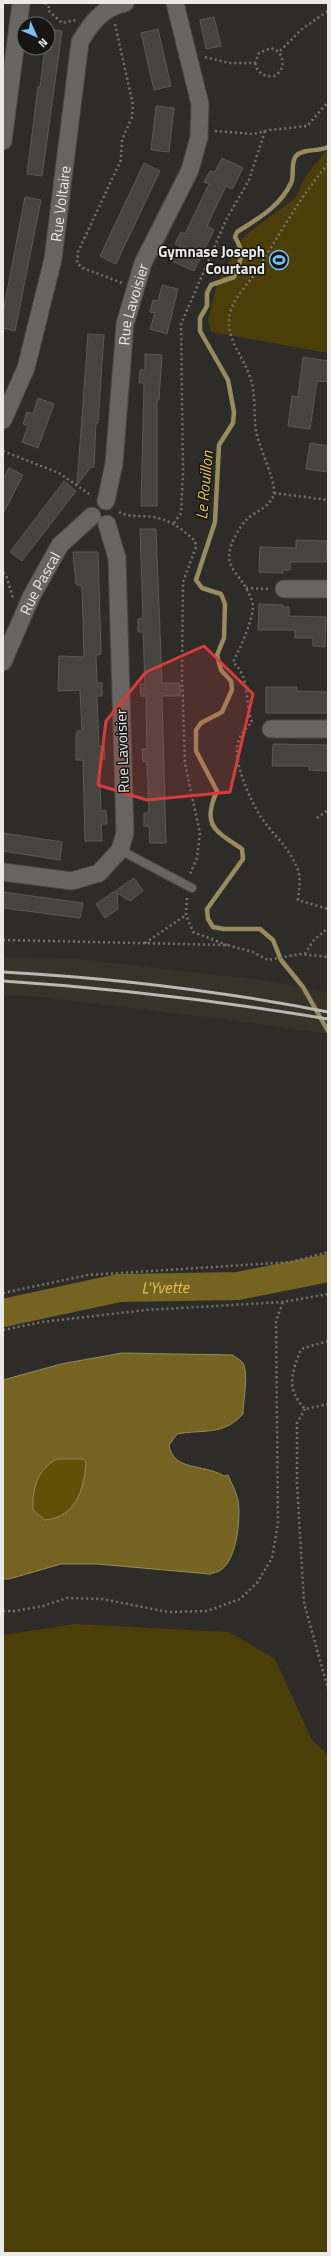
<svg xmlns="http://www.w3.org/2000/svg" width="331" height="2256" font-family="'Titillium Web',sans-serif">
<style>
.built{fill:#363328}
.green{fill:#4b3e09}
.forest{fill:#625008}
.water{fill:#756322;stroke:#988b5d;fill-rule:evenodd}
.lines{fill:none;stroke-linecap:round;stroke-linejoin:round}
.stream{stroke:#988b5d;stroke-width:4.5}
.river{stroke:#756322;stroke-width:28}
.building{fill:#45443f;stroke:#5b5954}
.service-casing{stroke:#494844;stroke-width:10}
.minor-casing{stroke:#494844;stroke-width:19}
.path{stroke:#74736f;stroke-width:2.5;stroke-dasharray:2 3;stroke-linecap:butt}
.service{stroke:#676560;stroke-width:8}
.minor{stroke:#676560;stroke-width:17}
.rail{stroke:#b8b7b4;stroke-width:3}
.marked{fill:#d83b3b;fill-opacity:0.2;stroke:#d83b3b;stroke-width:3;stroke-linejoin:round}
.labels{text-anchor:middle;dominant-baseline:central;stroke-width:3;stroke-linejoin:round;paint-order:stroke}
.street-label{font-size:15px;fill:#eae9e6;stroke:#151513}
.poi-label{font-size:15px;font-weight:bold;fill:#eae9e6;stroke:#151513;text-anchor:end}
.water-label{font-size:16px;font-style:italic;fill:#e4c450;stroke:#151513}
</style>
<rect width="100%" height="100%" fill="#2e2c28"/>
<path class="built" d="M3 957 79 959 269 981 328 993V1034L230 1020 31 996 3 995Z"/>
<g class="green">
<path d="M328 149V353L211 332 208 320 217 284 244 236 294 199 308 173Z"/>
<path d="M76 1624 229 1632 275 1659 312 1740 328 1755V2253H3V1635Z"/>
</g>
<path class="forest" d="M57 1459H83L86 1462C84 1490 77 1517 45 1520L33 1510C32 1489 37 1469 57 1459Z"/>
<path class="water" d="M122 1353 233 1355C236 1358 241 1360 243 1363 249 1374 243 1401 243 1414 223 1436 204 1429 177 1434L169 1445C174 1472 202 1463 224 1476L228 1475C231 1483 236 1491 238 1500 241 1518 237 1559 221 1570 218 1572 213 1573 210 1574L97 1564H61L9 1579H3V1380L61 1364ZM57 1459H83L86 1462C84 1490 76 1517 45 1520L33 1510C32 1490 37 1469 57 1459Z"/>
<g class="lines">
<path class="stream" d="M328 147C319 152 303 148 296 156 290 163 295 175 291 183 280 207 257 219 237 232L235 237C245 254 241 260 234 277L211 285 207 293V306L200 318V331L228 380 234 412 233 423 219 445 215 522 196 580 202 588 221 594 225 604 224 638 217 655 221 670 231 681 232 690 222 712 201 723 196 730V751L217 791C201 826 216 831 242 849L243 859 207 909 208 919 213 927 224 929H260L273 940 281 960 303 987 328 1031"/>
<path class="river" id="s1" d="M3 1313 119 1288 238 1286 328 1268"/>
</g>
<g class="building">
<path d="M214 17 221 46 206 49 200 20Z"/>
<path d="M48 29 62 31 42 176 27 174 38 87H40L45 48H48Z"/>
<path d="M158 29 171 86 154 90 141 33Z"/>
<path d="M156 106 174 108 169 152 151 150Z"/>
<path d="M222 158 243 168 232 189 226 186 207 226 214 230 194 271 172 261 180 246 175 244 181 232 185 234 209 184 204 182 210 171 215 172Z"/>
<path d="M144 163 160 171 116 264 100 256Z"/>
<path d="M25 197 41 200 15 331 3 328V313Z"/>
<path d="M162 285 178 289 167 334 150 329 155 313 150 312 153 300 158 301Z"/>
<path d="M88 334 104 335 98 423H96L94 467H91L77 485Z"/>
<path d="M145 354 162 355 159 400H157V506H141L144 383H139L140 370H145Z"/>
<path d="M303 357 328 361V382L317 381 310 429 288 426 292 396 298 397Z"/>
<path d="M38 398 54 404 38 448 22 442 28 426 23 424 27 412 33 414Z"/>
<path d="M310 443 328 446V472L306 469Z"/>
<path d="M9 468 23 475 3 514V478Z"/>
<path d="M64 481 76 491 22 561 10 552Z"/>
<path d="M140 529H156L162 683H180V696H162L166 843H150L149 826H144V813H149L147 762H143L142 749H147L146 696H141L140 684H145L143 632H138V619L143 618Z"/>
<path d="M296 540 327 541 326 562H290V570H283V573L259 572 260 547 296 548Z"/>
<path d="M73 552H98L101 654 96 655 97 683H102V696H97L99 746H104L105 759H99L101 811 106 810 107 824H101L102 841H85L83 760H76V736L77 731H82L80 690 58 691 59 656 84 657 82 587 76 584Z"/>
<path d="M259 604 283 605V607H289V616L326 617 325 647 313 646V638H295V630H258Z"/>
<path d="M266 687H297V691L328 692V713H266Z"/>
<path d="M273 744 328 745V771L309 770V766H272Z"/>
<path d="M3 833 62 842 60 860 3 851Z"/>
<path d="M134 878 143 891 130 901 117 893 118 909 105 918 96 904Z"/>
<path d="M3 892 83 903 80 918 3 908Z"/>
</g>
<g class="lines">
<defs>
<path id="service" d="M120 850 192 888"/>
<g id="minor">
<path d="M3 141 21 3"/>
<path id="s2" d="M3 420 26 368 53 259 80 42C91 23 102 8 125 3"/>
<path id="s3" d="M106 501 114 464 125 324 143 263 190 170 199 137 200 104 175 3"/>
<path d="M284 589H328"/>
<path id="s4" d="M3 662 31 597 60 545 92 516"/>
<path d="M271 729H328"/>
<path d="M3 872 72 881 99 873 120 850 125 833 117 558 107 524"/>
</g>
</defs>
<use href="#service" class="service-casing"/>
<use href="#minor" class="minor-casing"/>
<g class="path">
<path d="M45 3 49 6 48 10 62 23 76 20"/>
<path d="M115 24 133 105 132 117 122 140 121 160 78 252 77 263 83 268 122 283"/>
<path d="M205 57 229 63H255L259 53 271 48 279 52 302 29 328 11"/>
<path d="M255 63C257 73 264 77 274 76 284 70 285 62 279 52"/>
<path d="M215 131 254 134 269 130 307 126 328 102"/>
<path d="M328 164C300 197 279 235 256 272 246 287 229 302 229 321 228 340 242 356 248 372 257 391 253 411 256 431 259 448 275 479 274 492 273 506 256 511 247 519 239 528 229 544 229 557 229 566 238 576 243 583 247 589 252 599 253 605 253 621 240 648 233 662 251 678 244 701 252 722 245 729 238 737 237 748 235 766 251 802 261 817 273 835 290 848 298 870 301 880 299 890 298 900L328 909"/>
<path d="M3 451 59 473 92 496"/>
<path d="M274 493 328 500"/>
<path d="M119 512C130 518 141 515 153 517 171 520 182 529 195 541L196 547 183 582 182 675 185 764 200 833 197 858 190 874"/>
<path d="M174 523 181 513 183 472 181 324 226 220 249 180 265 131"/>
<path d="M3 573 6 575 13 598"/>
<path d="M246 588 270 589"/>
<path d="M317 818 328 810"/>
<path d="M187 898 186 915 193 932 227 945"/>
<path d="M3 940 227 945 253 952 268 960 300 954 328 957"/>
<path d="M145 943 186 915"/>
<path d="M305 954 313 941 328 928"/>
<path d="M3 1293 88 1275 291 1262 328 1252"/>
<path d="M3 1330 42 1322 146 1310 283 1302 328 1294"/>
<path d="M328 1341 301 1349C292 1373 285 1388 305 1409L328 1404"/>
<path d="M305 1409 297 1423V1483L304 1603 328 1689"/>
<path d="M3 1611H15L43 1606 67 1598 102 1599 168 1612 207 1611 240 1599 257 1583 272 1558 278 1523 276 1321 283 1302"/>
</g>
<use href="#service" class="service"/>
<use href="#minor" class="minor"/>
<g class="rail">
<path d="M3 972C112 978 221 991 328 1012"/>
<path d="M3 981C112 988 220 1001 328 1019"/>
</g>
</g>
<path class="marked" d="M204 646 253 694 230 792 147 800 98 785 106 721 146 672Z"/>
<defs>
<symbol id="stadium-ring" viewBox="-11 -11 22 22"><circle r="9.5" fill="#151513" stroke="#78bff7" stroke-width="1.5"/><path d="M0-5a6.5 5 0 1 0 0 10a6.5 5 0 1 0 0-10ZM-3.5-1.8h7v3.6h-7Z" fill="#78bff7"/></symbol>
</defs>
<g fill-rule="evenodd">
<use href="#stadium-ring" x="268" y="249" width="22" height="22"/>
</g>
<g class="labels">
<g class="street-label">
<text stroke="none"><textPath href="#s2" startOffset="225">Rue Voltaire</textPath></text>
<text stroke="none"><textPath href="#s3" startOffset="199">Rue Lavoisier</textPath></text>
<text stroke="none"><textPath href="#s4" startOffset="87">Rue Pascal</textPath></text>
<text transform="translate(122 751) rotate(-92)">Rue Lavoisier</text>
</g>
<g class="poi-label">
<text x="265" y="251">Gymnase Joseph<tspan x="265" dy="17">Courtand</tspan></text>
</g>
<g class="water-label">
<text transform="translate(204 485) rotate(-85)">Le Rouillon</text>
<text stroke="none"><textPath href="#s1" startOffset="165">L'Yvette</textPath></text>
</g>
</g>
<rect width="331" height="2256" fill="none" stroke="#eae9e6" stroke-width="8"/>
<g transform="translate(36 36) rotate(135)"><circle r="19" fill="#151513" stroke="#6a6a67"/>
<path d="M0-3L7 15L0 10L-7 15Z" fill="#78bff7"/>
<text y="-6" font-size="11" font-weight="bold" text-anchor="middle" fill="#eae9e6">N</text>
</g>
</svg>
